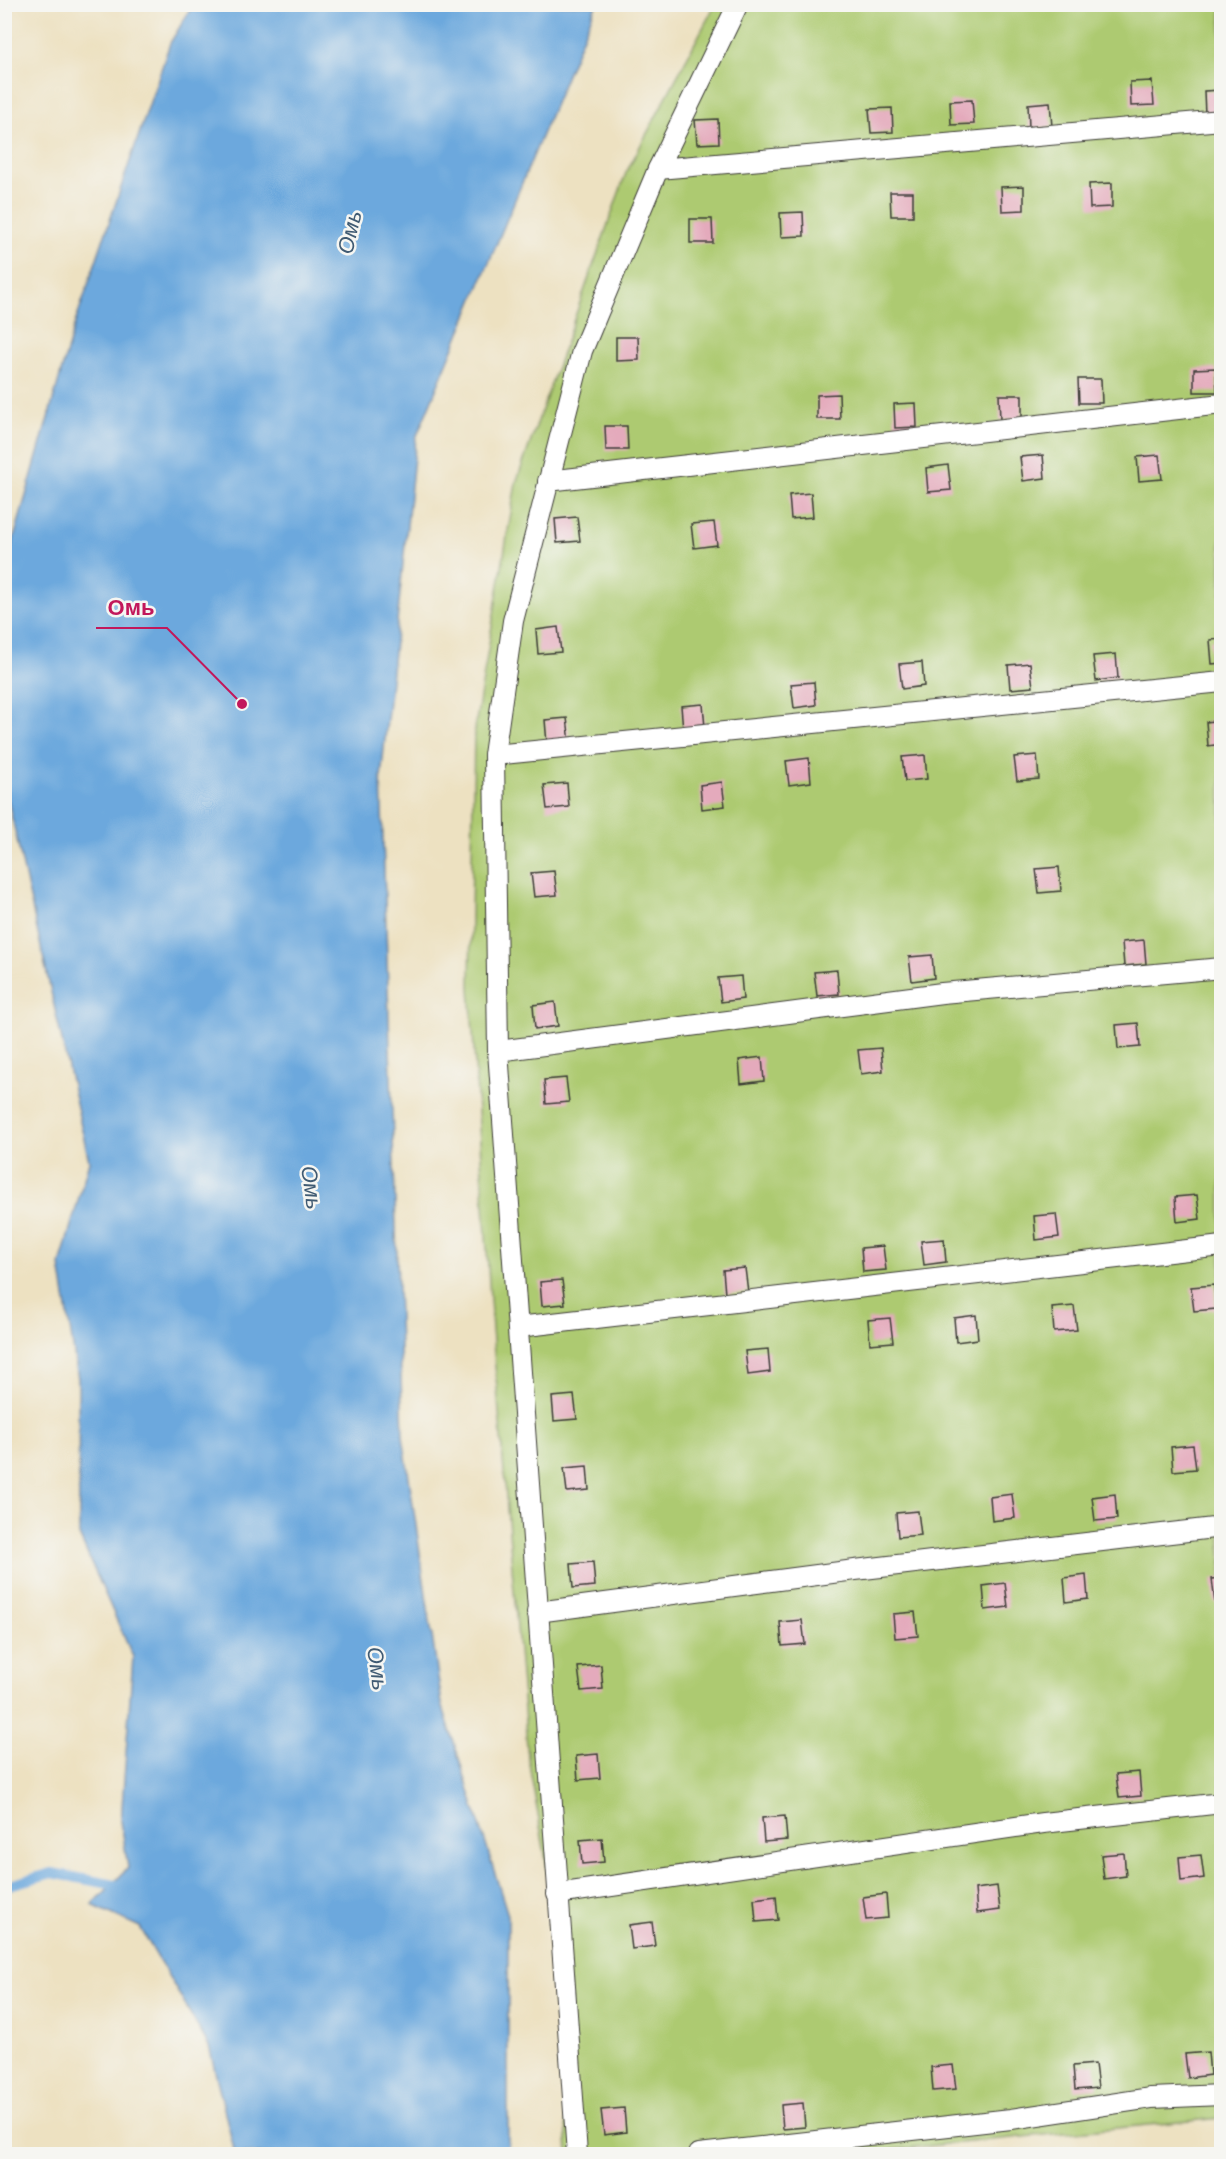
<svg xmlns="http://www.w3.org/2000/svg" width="1226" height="2159" font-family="'Gochi Hand',sans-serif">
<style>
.green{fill:#adca71;stroke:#647346;stroke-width:1.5}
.water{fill:#6ca8dd;stroke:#44627c;stroke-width:1.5}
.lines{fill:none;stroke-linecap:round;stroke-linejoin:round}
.stream{stroke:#6ca8dd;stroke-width:10}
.building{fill:#e4aabc}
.service-casing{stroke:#3b3a35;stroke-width:22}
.service{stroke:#fff;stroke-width:20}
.labels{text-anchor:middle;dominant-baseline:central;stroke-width:5;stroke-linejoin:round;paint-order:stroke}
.water-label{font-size:22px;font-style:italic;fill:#405b73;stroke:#f6f6f2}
.leader{fill:none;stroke:#c2185b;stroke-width:2}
.callout-dot{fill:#c2185b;stroke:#f6f6f2;stroke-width:2}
.callout-label{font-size:22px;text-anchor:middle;font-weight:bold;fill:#c2185b;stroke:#f6f6f2;stroke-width:5;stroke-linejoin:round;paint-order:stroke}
</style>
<rect width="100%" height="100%" fill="#f6f6f2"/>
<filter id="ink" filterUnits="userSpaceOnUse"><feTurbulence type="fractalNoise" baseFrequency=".0167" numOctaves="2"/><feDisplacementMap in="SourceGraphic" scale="12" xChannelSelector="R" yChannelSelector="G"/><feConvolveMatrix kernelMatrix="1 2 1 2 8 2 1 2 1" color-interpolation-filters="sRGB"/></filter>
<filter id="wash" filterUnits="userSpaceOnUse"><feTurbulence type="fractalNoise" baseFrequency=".008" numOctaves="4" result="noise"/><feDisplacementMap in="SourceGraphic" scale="24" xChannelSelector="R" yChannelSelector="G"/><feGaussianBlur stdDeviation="1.35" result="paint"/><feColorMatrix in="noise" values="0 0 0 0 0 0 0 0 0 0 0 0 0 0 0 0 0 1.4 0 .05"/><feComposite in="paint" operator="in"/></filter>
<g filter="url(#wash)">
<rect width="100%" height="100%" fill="#ede1c1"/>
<path class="green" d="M715 5H1221V2118L844 2154H568L552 1894 528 1758 492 1329 470 987 474 733 516 483 626 173Z"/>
<path class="water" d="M193 5H596L416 438 381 778 403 1436 442 1704 508 1915V2154H235L209 2046 140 1927 92 1905 128 1868 121 1821 133 1657 79 1535 78 1379 60 1265 89 1161 5 787 4 573 75 323 170 43Z"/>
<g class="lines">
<path class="stream" d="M4 1889 6 1886 52 1873 115 1885 124 1891"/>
</g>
<g id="blocks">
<g class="building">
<path d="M1152 81 1154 105 1131 106 1130 82Z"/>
<path d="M1222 90V114L1205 115 1204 91Z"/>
<path d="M972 100 974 124 951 125 950 101Z"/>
<path d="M1050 102 1052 127 1029 128 1028 104Z"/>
<path d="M892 108 893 132 871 133 869 109Z"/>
<path d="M718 119 719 143 697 144 695 120Z"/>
<path d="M1112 183V207L1090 208 1089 184Z"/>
<path d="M1024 186V210L1002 211 1001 187Z"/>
<path d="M890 192H913V216H891Z"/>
<path d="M803 212 804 236 781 237 780 213Z"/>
<path d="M690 219H712L713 243H690Z"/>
<path d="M616 337H638L639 360 616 361Z"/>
<path d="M1216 368 1217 392H1194V369Z"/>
<path d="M1078 379H1101L1102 403H1079Z"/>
<path d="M839 394 840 419H817V395Z"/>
<path d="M999 395H1022V419L1000 420Z"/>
<path d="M916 403 917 427 895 428 894 404Z"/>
<path d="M605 426H627L628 450H606Z"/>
<path d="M1217 446H1222V470H1219Z"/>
<path d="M1043 455 1045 478 1023 481 1020 457Z"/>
<path d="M1159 455 1162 479 1139 481 1137 457Z"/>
<path d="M948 465 951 490 928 492 926 468Z"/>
<path d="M811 493 813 517 791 519 789 495Z"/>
<path d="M577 517 580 541 557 543 555 519Z"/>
<path d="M714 522 717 545 694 548 691 524Z"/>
<path d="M558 627 561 652 538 654 536 630Z"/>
<path d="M1222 639V663L1212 664 1210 640Z"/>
<path d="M1116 654 1118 678 1096 681 1093 656Z"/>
<path d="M922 662 924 686 902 689 899 664Z"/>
<path d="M1030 663 1033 687 1010 689 1008 665Z"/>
<path d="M814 682 816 705 794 708 791 684Z"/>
<path d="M703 704 705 728 683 730 681 706Z"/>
<path d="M567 718 570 742 547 744 545 720Z"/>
<path d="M1222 720V744L1208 746 1206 722Z"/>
<path d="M925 755 927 779 905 781 902 757Z"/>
<path d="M1037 755 1039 779 1017 781 1014 757Z"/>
<path d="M809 758 811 782 789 785 786 761Z"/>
<path d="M722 782 725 806 702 809 700 785Z"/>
<path d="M567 783 569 807 547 809 544 785Z"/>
<path d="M1059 867 1061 891 1039 893 1036 869Z"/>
<path d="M554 871 557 895 534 897 531 873Z"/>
<path d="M1144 940 1146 964 1124 966 1122 942Z"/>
<path d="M932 955 934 978 912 981 909 957Z"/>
<path d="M837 970 839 994 817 996 814 972Z"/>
<path d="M741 976 743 999 721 1002 718 978Z"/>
<path d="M555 1002 558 1026 535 1029 533 1005Z"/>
<path d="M1138 1023 1140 1047 1118 1049 1116 1025Z"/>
<path d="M881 1048 883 1071 861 1074 858 1050Z"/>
<path d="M762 1057 764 1081 741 1084 739 1060Z"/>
<path d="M566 1078 569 1102 546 1104 544 1080Z"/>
<path d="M1197 1195 1200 1219 1177 1222 1175 1197Z"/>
<path d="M1056 1214 1059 1237 1036 1240 1034 1216Z"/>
<path d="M944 1239 946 1262 924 1265 921 1241Z"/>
<path d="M883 1246 886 1270 863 1272 861 1248Z"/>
<path d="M745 1268 748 1292 725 1294 723 1270Z"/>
<path d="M562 1280 565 1304 542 1306 540 1282Z"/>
<path d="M1214 1285 1216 1309 1194 1311 1191 1287Z"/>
<path d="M1074 1306 1077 1330 1054 1332 1052 1308Z"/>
<path d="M976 1315 978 1339 956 1342 954 1318Z"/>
<path d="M890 1318 893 1342 870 1344 868 1320Z"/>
<path d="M768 1349 770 1372 748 1375 745 1351Z"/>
<path d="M574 1395 577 1419 554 1421 552 1397Z"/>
<path d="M1193 1445 1196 1469 1173 1471 1171 1447Z"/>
<path d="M587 1466 589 1490 567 1492 564 1468Z"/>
<path d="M1012 1494 1015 1518 992 1521 990 1497Z"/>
<path d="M1115 1494 1117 1519 1095 1521 1092 1497Z"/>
<path d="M918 1511 921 1535 898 1537 896 1513Z"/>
<path d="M593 1562 595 1586 573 1588 571 1564Z"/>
<path d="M1086 1575 1088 1599 1066 1602 1064 1578Z"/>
<path d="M1222 1578V1602L1215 1603 1212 1579Z"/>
<path d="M1005 1583 1008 1607 985 1610 983 1586Z"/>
<path d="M915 1612 918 1636 895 1638 893 1614Z"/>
<path d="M802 1620 805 1644 782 1646 780 1622Z"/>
<path d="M601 1665 603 1689 581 1691 578 1667Z"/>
<path d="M598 1754 600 1778 578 1780 576 1756Z"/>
<path d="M1139 1772 1141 1796 1119 1798 1116 1774Z"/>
<path d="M785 1816 787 1840 764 1842 762 1818Z"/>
<path d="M602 1838 604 1862 582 1864 580 1840Z"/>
<path d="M1124 1853 1126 1876 1104 1879 1101 1855Z"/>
<path d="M1201 1855 1204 1878 1181 1881 1179 1857Z"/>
<path d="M997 1886 1000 1910 977 1913 975 1889Z"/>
<path d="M886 1894 888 1918 866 1920 863 1897Z"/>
<path d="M776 1896 778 1920 756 1922 754 1899Z"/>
<path d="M652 1922 655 1946 632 1949 629 1925Z"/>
<path d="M1208 2052 1210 2075 1188 2078 1185 2054Z"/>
<path d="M1095 2064 1098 2088 1075 2090 1073 2066Z"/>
<path d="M953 2065 956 2089 933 2091 931 2067Z"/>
<path d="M803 2103 805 2127 783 2129 781 2105Z"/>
<path d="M624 2108 626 2132 604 2135 601 2110Z"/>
</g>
</g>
</g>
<g filter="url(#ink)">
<use href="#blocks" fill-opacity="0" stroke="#3b3a35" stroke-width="1.5"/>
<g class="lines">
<defs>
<g id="service">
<path d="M658 169 1222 120"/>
<path d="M548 481 1222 404"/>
<path d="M494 755 1222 682"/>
<path d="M498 1051 942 993 1222 968"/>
<path d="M518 1327 1222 1246"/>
<path d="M537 1612 855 1570 1222 1527"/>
<path d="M557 1894 1043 1823 1222 1803"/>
<path d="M577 2154 498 1051 494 755 513 621 582 351 658 169 738 4"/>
<path d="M699 2154 1011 2119 1151 2098 1222 2095"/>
</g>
</defs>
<use href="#service" class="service-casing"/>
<use href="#service" class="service"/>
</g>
</g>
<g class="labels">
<g class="water-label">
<text transform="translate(353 233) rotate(-77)">Омь</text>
<text transform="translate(308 1188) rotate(82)">Омь</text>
<text transform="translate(374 1669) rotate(82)">Омь</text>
</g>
</g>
<path class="leader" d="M242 704L167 628H96"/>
<circle class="callout-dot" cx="242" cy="704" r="6"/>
<g class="callout-label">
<text x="131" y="615">Омь</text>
</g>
<rect width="1226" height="2159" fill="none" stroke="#f6f6f2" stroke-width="24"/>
</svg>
